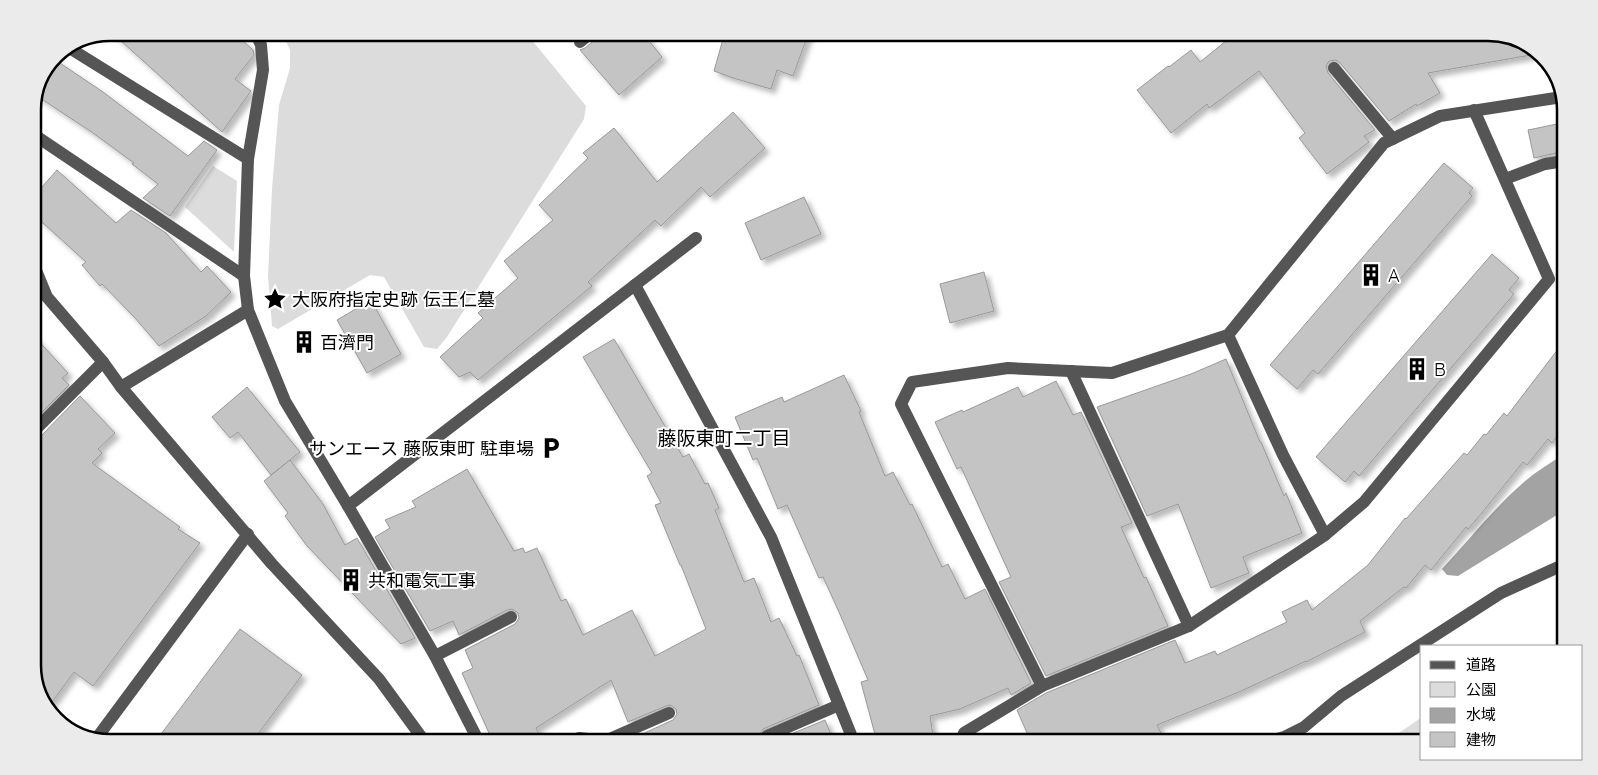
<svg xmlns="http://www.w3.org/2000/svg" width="1598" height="775" font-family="Quicksand,'Noto Sans JP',sans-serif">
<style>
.green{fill:#dcdcdc}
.water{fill:#a3a3a3}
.building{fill:#c4c4c4;stroke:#999;filter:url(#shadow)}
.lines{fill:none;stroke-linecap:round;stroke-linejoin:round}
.minor{stroke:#555;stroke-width:12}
.labels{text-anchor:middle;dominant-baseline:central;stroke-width:4;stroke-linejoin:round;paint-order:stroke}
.poi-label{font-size:18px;fill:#000;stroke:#fff;text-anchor:start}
.neighbourhood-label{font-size:19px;fill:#000;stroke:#fff}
.rim{fill:none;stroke:#000;stroke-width:2.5}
</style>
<defs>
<filter id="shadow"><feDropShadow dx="4.5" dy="4.5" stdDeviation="2.5" flood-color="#0004"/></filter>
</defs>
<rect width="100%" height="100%" fill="#fff"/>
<g class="green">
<path d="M282 33H526L586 106 584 119 447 337 437 349 424 347 384 277 370 275 278 329 272 326 268 277 272 189 279 105 290 68V50Z"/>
<path d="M213 166 237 181 234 252 185 207Z"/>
<path d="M1422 717V742H1386Z"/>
</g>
<path class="water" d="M1565 454V510L1458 576 1447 575 1442 569C1469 540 1494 508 1524 482 1537 471 1551 462 1565 454Z"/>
<g class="building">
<path d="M111 32H233L253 50 254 55 235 79 251 91 222 132Z"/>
<path d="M600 32H642L662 57 619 95 580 50 585 48 597 38Z"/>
<path d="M725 32H809L793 76 777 70 771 89 733 78 714 71Z"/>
<path d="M1237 32H1488L1522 40 1537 54 1428 73 1440 93 1417 106 1416 104 1389 121 1340 63 1336 60 1329 61 1326 66 1328 73 1375 130 1364 136 1369 142 1327 174 1299 138 1305 133 1259 71 1209 108 1207 104 1171 133 1137 90 1168 66 1169 67 1191 50 1200 62Z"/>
<path d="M54 59 103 92 188 156 204 141 217 150 170 216 143 198 158 184 132 164 134 163 93 133 37 96Z"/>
<path d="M733 112 765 148 710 197 701 187 661 226 655 220 588 282 592 286 478 380 470 372 459 377 440 357 483 318 478 313 518 278 504 261 553 220 539 205 588 158 583 153 614 128 657 182Z"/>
<path d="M1562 123 1565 143 1556 153 1534 158 1528 130Z"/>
<path d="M1444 163 1473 188 1469 193 1472 196 1318 374 1313 370 1297 389 1270 365Z"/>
<path d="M57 170 116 223 131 210 166 233 201 272 207 266 231 292 206 316 159 346 135 318 102 284 100 286 82 265 86 262 33 214V197Z"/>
<path d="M804 197 821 234 761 260 745 223Z"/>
<path d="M1492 254 1519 278 1509 290 1514 294 1359 476 1354 471 1345 482 1316 457Z"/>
<path d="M984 272 994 311 950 323 940 284Z"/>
<path d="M371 300 401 354 367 373 337 320Z"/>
<path d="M33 335 68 373 62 378 69 385 33 421Z"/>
<path d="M614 339 683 457 689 454 705 484 708 483 719 508 715 510 744 582 754 578 771 622 779 618 797 656 799 655 819 705 763 729 759 736 762 742H644L640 735 673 720 677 714 676 709 670 705 666 706 628 722 611 680 536 728 540 736 525 742H493L462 673 473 668 465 650 515 624 519 618 518 613 512 609 507 610 459 635 453 621 430 631 375 537 390 528 385 520 416 507 412 501 467 469 514 551 523 548 525 553 537 548 561 601 566 599 583 635 632 610 655 656 706 629 681 565H680L655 505 661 503 647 476 652 473 583 357Z"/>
<path d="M1565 340V425L1552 443 1548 439 1527 465 1523 462 1481 514 1468 529 1466 527 1431 570 1425 565 1406 588 1404 587 1360 621 1365 632 1306 662V661L1239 692 1157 725 1161 733 1140 742H1031L1017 710 1046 693 1175 640 1185 663 1215 651 1217 655 1287 622 1282 612 1307 600 1312 610 1368 565 1405 518 1406 519 1464 453 1467 455 1484 434 1486 435 1504 413 1507 416Z"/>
<path d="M1226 359 1260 442H1261L1284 496 1286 493 1302 533 1243 557 1249 573 1211 588 1178 504 1147 516 1097 407 1191 374Z"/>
<path d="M844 375 861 411 859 412 885 476 893 472 910 505 912 504 942 567 948 564 965 599 985 589 1031 683 1011 695 1008 688 960 709 930 716 934 742H877L861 682 868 680 839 612 823 577 819 578 787 505 778 509 757 458 753 460 735 417 782 397 784 402Z"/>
<path d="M1056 381 1073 415 1081 412 1132 523 1121 527 1144 578 1146 577 1168 626 1046 676 999 582 1011 577 961 467 957 469 935 422 962 410 963 412 1018 387 1023 397Z"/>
<path d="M247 387 300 452 271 475 238 432 230 438 212 417Z"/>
<path d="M80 396 115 433 98 449 102 453 92 463 180 527 178 529 200 543 93 686 74 672 47 709 33 670V440L39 438Z"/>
<path d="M290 460 323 504 345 545 357 538 415 638 401 644 307 546 285 516 288 513 264 481Z"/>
<path d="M240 629 302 675 252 742H155Z"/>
<path d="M825 720 834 742H772Z"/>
</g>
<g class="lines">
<g class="minor">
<path d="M255 32 261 45 263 70 248 159 244 276 248 310 285 401 348 506 435 656 479 742"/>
<path d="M580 42 592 32"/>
<path d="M71 49 248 159"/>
<path d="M1334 68 1393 139"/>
<path d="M33 134 244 276"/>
<path d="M1505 179 1545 164 1565 161"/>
<path d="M33 263 47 297 103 362 121 387 272 564 379 679 425 742"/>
<path d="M635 285 771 537 854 742"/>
<path d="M1228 335 1283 455 1325 535"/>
<path d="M1071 371 1189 626"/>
<path d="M121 387 248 310"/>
<path d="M33 432 103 362"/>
<path d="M348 506 696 238"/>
<path d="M435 656 511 617"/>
<path d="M1042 686 901 404 912 382 1008 368 1112 373 1228 335 1384 143 1440 116 1562 97"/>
<path d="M767 736 839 705"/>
<path d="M96 739 248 534"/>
<path d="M569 742 579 738 605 741 669 713"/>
<path d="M961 742 964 733 1042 686 1189 626 1325 535 1364 502 1549 279 1474 110"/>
<path d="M1266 742 1284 737 1304 727 1341 696 1501 593 1565 564"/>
</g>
</g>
<defs>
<symbol id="building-bare" viewBox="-9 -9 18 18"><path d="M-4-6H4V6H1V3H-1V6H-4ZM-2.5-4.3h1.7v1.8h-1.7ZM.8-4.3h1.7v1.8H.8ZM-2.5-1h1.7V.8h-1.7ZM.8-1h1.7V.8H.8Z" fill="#000" stroke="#fff" stroke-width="2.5" paint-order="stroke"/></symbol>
<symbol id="sight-bare" viewBox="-9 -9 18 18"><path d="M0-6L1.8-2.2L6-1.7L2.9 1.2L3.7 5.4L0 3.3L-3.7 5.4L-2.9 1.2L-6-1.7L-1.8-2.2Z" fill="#000" stroke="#fff" stroke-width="2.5" paint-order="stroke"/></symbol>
<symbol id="parking-bare" viewBox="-9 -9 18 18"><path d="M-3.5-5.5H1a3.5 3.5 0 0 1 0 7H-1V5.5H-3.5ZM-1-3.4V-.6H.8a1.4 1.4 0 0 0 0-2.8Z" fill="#000" stroke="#fff" stroke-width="2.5" paint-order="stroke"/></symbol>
</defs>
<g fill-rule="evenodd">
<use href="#building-bare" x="1355" y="259" width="32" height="32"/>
<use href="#sight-bare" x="259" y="283" width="32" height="32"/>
<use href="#building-bare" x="288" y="326" width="32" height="32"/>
<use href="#building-bare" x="1401" y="353" width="32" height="32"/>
<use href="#parking-bare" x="535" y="432" width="32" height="32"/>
<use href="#building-bare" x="335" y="564" width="32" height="32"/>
</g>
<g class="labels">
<g class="poi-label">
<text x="1388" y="275">A</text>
<text x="292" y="299">大阪府指定史跡 伝王仁墓</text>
<text x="320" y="342">百濟門</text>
<text x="1434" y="369">B</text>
<text x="534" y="448" text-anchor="end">サンエース 藤阪東町 駐車場</text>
<text x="368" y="580">共和電気工事</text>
</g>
<g class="neighbourhood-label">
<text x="724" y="438">藤阪東町二丁目</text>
</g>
</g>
<path d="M0 0H1598V775H0ZM110 41H1488A69 69 0 0 1 1557 110V665A69 69 0 0 1 1488 734H110A69 69 0 0 1 41 665V110A69 69 0 0 1 110 41Z" fill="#ebebeb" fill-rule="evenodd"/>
<path class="rim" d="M110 41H1488A69 69 0 0 1 1557 110V665A69 69 0 0 1 1488 734H110A69 69 0 0 1 41 665V110A69 69 0 0 1 110 41Z"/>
<rect x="1420" y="645" width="162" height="115" fill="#ffffff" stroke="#999999"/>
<rect x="1430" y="661" width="25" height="8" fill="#555555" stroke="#999999"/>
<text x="1466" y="670" font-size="15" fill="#000000">道路</text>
<rect x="1430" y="682" width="25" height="15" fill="#dcdcdc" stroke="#999999"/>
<text x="1466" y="695" font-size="15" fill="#000000">公園</text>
<rect x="1430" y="708" width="25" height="15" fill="#a3a3a3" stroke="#999999"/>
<text x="1466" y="720" font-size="15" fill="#000000">水域</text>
<rect x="1430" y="732" width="25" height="15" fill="#c4c4c4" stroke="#999999"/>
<text x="1466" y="745" font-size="15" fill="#000000">建物</text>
</svg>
